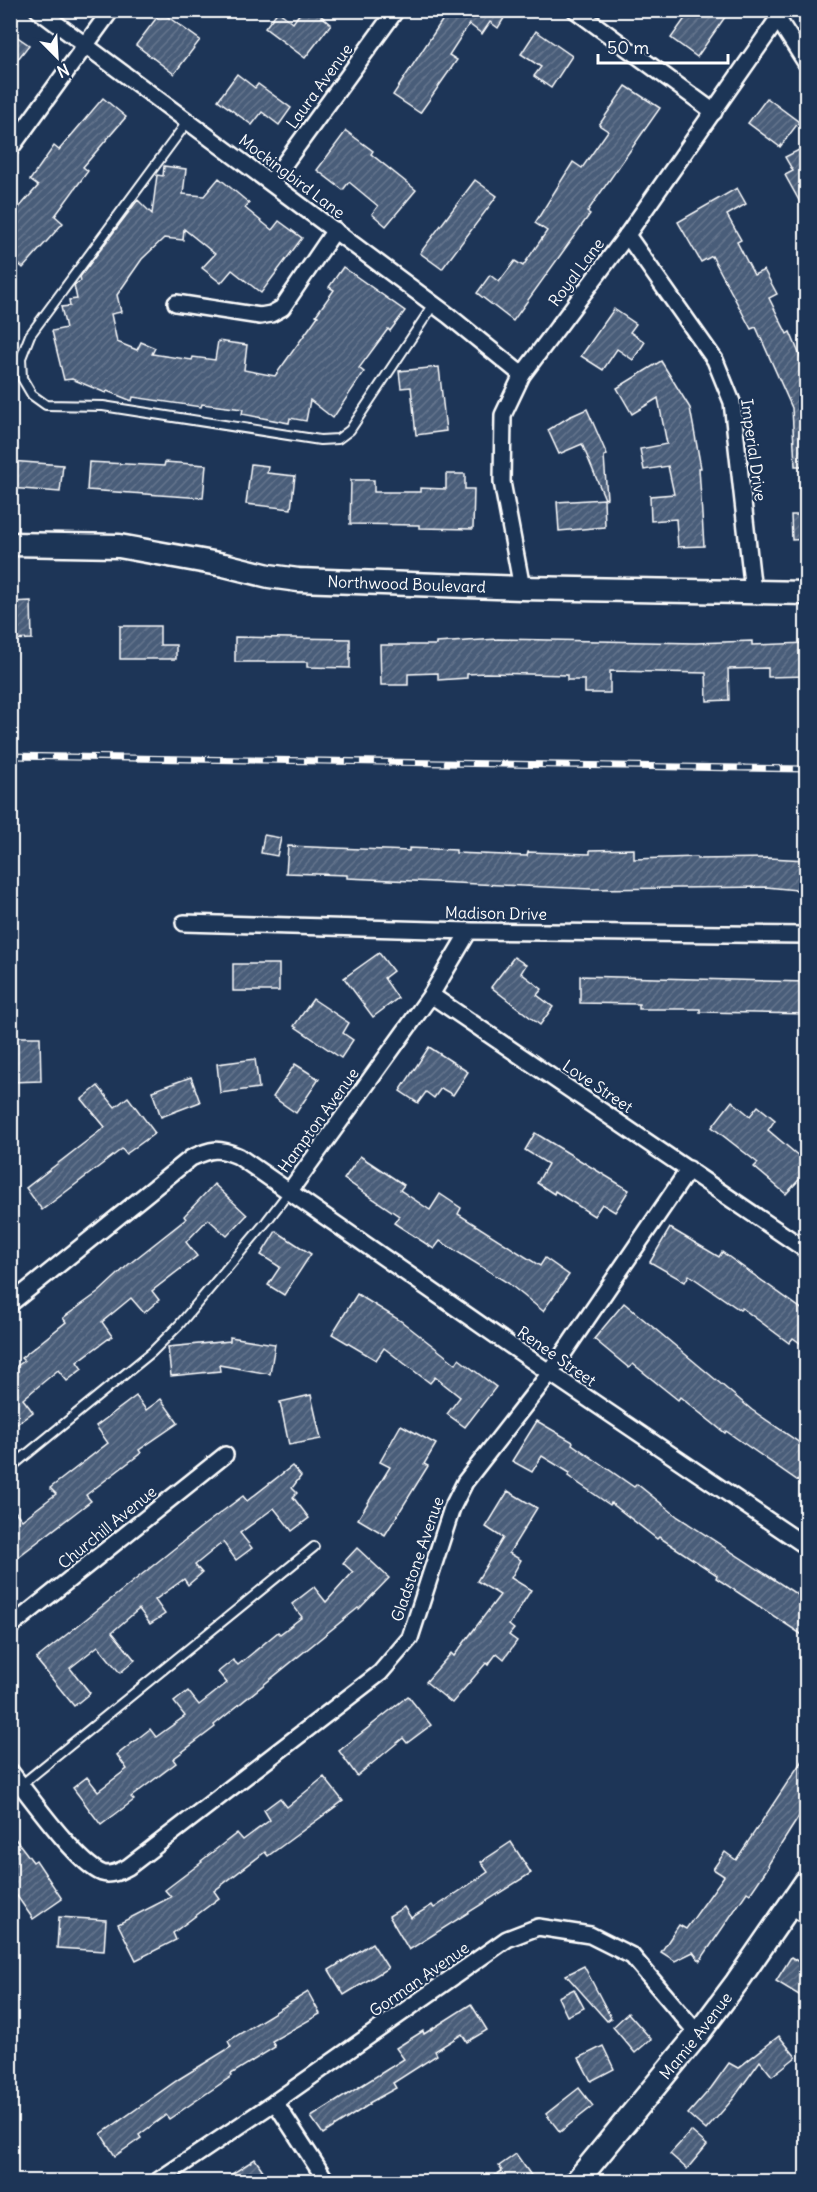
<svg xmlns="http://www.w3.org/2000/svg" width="817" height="2192" font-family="Delius,sans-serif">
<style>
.building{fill:url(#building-hatch);stroke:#fff;stroke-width:1.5}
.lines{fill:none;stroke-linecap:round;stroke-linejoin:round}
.lane-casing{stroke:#fff;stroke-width:12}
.street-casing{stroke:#fff;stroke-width:20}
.secondary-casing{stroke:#fff;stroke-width:27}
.lane{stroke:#1d3557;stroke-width:8}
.street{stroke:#1d3557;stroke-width:15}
.secondary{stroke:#1d3557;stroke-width:22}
.rail-casing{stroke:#fff;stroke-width:7}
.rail{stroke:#1d3557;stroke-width:4.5;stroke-dasharray:14;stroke-linecap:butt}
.labels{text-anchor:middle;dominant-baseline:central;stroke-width:4.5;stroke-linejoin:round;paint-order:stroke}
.street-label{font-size:16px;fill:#fff;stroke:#1d3557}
</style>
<defs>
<pattern id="building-hatch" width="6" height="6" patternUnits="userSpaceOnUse" patternTransform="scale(1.5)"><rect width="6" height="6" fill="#4a5d79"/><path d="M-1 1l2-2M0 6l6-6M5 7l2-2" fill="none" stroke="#65758d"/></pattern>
</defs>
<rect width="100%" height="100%" fill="#1d3557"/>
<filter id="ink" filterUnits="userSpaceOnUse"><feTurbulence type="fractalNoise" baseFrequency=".0167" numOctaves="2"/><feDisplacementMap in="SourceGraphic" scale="12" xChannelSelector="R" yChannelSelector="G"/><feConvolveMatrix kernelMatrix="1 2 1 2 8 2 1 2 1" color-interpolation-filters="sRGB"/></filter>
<g filter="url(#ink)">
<g class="building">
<path d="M302 10H314L331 24 305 58 265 28 278 11 293 23Z"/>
<path d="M449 10H509L498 28 490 22 482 34 469 24 449 55 457 60 420 113 393 95Z"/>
<path d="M691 10H730L697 57 671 38Z"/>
<path d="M161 12 200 40 174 74 136 45Z"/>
<path d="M536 31 572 56 551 88 534 76 541 67 521 54Z"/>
<path d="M10 32 29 45 10 69Z"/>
<path d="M237 74 255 88 258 84 291 108 279 125 262 112 252 125 218 100Z"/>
<path d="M626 86 660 108 587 212 590 214 513 321 477 293 490 275 499 282 515 261 523 266 547 231 535 223 573 162 582 168 608 131 599 125Z"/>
<path d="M103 98 126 117 83 167 88 171 55 216 63 223 23 268 20 265 10 277V218L38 186 30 180 54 146 59 150Z"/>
<path d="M767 98 799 122 780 147 748 123Z"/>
<path d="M346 131 373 151 371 154 416 190 386 226 372 214 378 206 349 182 343 190 317 170Z"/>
<path d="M807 146V215L785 175 793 171 785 157Z"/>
<path d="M164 166 186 169 183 194 204 196 219 178 249 203 245 208 272 230 279 221 302 238 261 293 232 270 221 283 202 268 215 254 184 229 183 240 164 238 142 259 117 295 121 312 111 314 117 342 137 350 141 342 155 348 152 354 192 360 193 357 215 360 218 341 247 345 244 370 275 376 318 316 316 315 334 290 329 287 343 267 405 311 390 331 388 329 359 368 364 372 333 418 310 400 306 421 290 418 289 423 242 414 243 409 202 404 201 407 133 397 132 401 107 391 106 393 72 379 64 380 52 331 66 328 61 307 70 306 69 300 77 299 74 285 81 281 80 277 134 205 138 200 152 214 157 175 163 176Z"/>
<path d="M475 180 497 196 442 269 420 253Z"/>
<path d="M737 188 746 204 727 215 741 240 737 242 754 275 764 270 777 294 769 298 787 334 790 332 801 358 807 355V466H795L792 408 756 327 751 329 712 256 701 262 678 222Z"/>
<path d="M614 309 636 324 630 332 645 342 633 360 617 349 603 370 581 356Z"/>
<path d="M661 361 690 408 701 468H699L704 546 678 547 676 519 651 521 650 496 674 494 668 466 644 470 640 449 667 444 658 398 632 414 617 388Z"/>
<path d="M439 367 446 431 416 435 411 387 401 388 399 371Z"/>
<path d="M587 409 607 455 604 456 607 498 605 499 582 444 559 454 548 430 569 417Z"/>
<path d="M10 461 63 465 60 492 10 488Z"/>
<path d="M89 462 164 466 165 462 206 465 203 498 87 490Z"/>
<path d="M251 464 268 466 267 473 295 476 291 509 246 504Z"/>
<path d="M446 474H465V489H474L473 529 419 528V525L350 524 351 480H374V492H420V488L446 489Z"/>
<path d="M604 499 605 527 559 531 557 502Z"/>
<path d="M791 515H807V539L792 540Z"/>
<path d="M31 601 32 639 10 640V602Z"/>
<path d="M120 626H160V645H176V659H120Z"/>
<path d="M235 637 350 639V668L307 667V662H235Z"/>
<path d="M498 639 695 643 752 641V645L807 643V676L768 677V668L728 669 729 700 707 701 706 673 610 671V693H585V680H567V675L486 673 467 674V678L438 680V673L408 674V685H381L380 645H436V643Z"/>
<path d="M264 835 281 838 277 856 261 853Z"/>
<path d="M288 846 409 851V848L456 850V853L527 856 528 852 590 854V850L634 849V859L697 857V859L769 858 807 860V891L766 887 591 889 347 878V875L286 873Z"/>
<path d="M379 953 393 971 384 978 398 998 373 1017 344 978Z"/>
<path d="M514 957 526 965 521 973 542 989 537 995 553 1007 540 1025 491 987Z"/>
<rect x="233" y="964" width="46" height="27"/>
<path d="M580 976 807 982V1014L700 1012V1009H639V1004L580 1003Z"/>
<path d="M313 999 349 1023 343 1033 353 1040 341 1058 294 1026Z"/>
<path d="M10 1037H40L41 1081 10 1082Z"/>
<path d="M429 1047 468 1072 453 1095 441 1088 434 1098 426 1092 418 1103 400 1091Z"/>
<path d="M255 1059 259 1088 220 1093 217 1064Z"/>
<path d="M295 1064 319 1079 296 1113 273 1097Z"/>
<path d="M191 1077 200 1102 161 1117 152 1091Z"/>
<path d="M98 1086 115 1107 128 1097 155 1133 126 1154 122 1149 42 1210 26 1188 105 1127 82 1099Z"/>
<path d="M732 1101 750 1116 758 1106 775 1120 768 1130 807 1163V1171L786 1194 754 1167 758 1163 712 1127Z"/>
<path d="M535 1133 629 1190 615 1212 602 1204 594 1216 555 1191 554 1194 537 1183 548 1164 525 1150Z"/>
<path d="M360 1156 404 1185 400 1190 430 1210 440 1194 461 1208 458 1214 540 1266 545 1258 569 1275 543 1311 508 1283 440 1241 434 1249 394 1223 399 1216 344 1179Z"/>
<path d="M214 1184 247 1215 227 1236 208 1219 186 1242 197 1256 152 1291 159 1300 144 1313 131 1298 102 1322 112 1336 77 1362 82 1369 67 1381 58 1370 23 1399 33 1412 10 1429V1371L24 1361 21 1358 66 1322 63 1318 99 1292 129 1264 186 1219 184 1216Z"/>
<path d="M670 1228 719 1257 722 1252 807 1313V1348L793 1338 789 1343 742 1308 740 1310 689 1275 685 1282 650 1262Z"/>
<path d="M276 1231 311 1254 284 1295 268 1285 280 1267 261 1255Z"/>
<path d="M357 1294 401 1321 456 1364 459 1359 496 1387 465 1427 447 1414 460 1397 435 1377 430 1383 384 1348 376 1360 332 1334Z"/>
<path d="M624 1303 752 1410 807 1448V1487L726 1431 725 1433 680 1397 678 1400 633 1364 629 1368 594 1339Z"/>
<path d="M230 1337 275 1344 270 1374 219 1365 220 1371 171 1376 168 1347 230 1341Z"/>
<path d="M311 1395 321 1439 289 1445 280 1402Z"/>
<path d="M136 1396 146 1410 161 1399 178 1423 139 1450 141 1453 86 1495 91 1501 10 1563V1505L22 1520 56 1494 50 1488 108 1443 96 1426Z"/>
<path d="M537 1421 573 1442 572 1444 634 1487 637 1484 678 1517 807 1601V1638L716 1578 717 1575 659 1537 657 1539 611 1503 610 1505 568 1476 570 1473 542 1456 532 1472 512 1461Z"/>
<path d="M401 1425 436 1444 424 1464 428 1466 385 1535 358 1519 390 1467 380 1462Z"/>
<path d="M292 1466 301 1476 292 1488 297 1493 293 1497 309 1518 292 1531 274 1508 240 1533 252 1548 236 1560 223 1542 195 1565 202 1573 188 1585 184 1579 155 1600 165 1614 150 1624 139 1609 112 1632 135 1660 120 1673 98 1646 70 1668 90 1693 74 1706 36 1659 200 1528 243 1496 247 1501Z"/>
<path d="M508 1491 537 1508 509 1553 521 1560 511 1578 531 1590 509 1625 514 1629 509 1635 517 1641 504 1659 497 1653 488 1665 486 1663 452 1703 426 1682 451 1653 454 1656 500 1595 477 1581 503 1538 486 1527Z"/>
<path d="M357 1548 389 1578 359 1609 358 1608 214 1725 215 1727 173 1759 176 1763 131 1797 134 1800 101 1825 73 1788 87 1777 98 1791 127 1769 117 1755 150 1729 156 1737 185 1716 174 1702 188 1691 199 1705 227 1683 218 1672 233 1660 238 1665 278 1632 280 1634 302 1617 292 1604 314 1587 326 1602 353 1572 343 1563Z"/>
<path d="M408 1696 431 1725 407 1743 403 1738 357 1776 339 1751Z"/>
<path d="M807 1753V1804L768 1865 769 1866 750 1894 747 1892 700 1961 693 1952 675 1961 661 1952 679 1925 686 1929 724 1876 713 1869 725 1852 736 1860Z"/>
<path d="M324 1777 343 1801 268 1856 265 1852 214 1891 219 1898 173 1933 176 1940 136 1960 118 1924 171 1897 165 1890 202 1862 201 1861 237 1833 243 1840 270 1820 264 1810 280 1798 287 1807Z"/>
<path d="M10 1832 33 1862 36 1860 62 1899 33 1919 10 1886Z"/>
<path d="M511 1842 531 1873 409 1950 389 1916 404 1907 411 1918 432 1905 434 1908 488 1872 481 1862Z"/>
<path d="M59 1917 106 1920 104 1951 57 1948Z"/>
<path d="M372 1943 388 1968 344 1995 329 1970Z"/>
<path d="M791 1957 807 1967V2000L776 1981Z"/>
<path d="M584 1966 611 2018 607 2021 566 1975Z"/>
<path d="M574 1989 584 2008 567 2016 558 1997Z"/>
<path d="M308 1992 320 2014 272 2041 275 2047 231 2074 232 2076 169 2119 166 2115 139 2135 141 2138 115 2156 101 2134 179 2079 231 2047 228 2041Z"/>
<path d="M471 2004 487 2030 467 2042 462 2034 435 2051 437 2055 393 2083 396 2088 369 2103 370 2104 323 2134 311 2117 404 2059 396 2048 423 2031 424 2034Z"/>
<path d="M628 2013 651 2039 635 2053 613 2027Z"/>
<path d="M779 2036 796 2057 772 2076 760 2061 733 2099 706 2130 688 2114 711 2088 729 2063 738 2068Z"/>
<path d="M603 2046 614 2069 591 2081 579 2058Z"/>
<path d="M579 2088 593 2106 560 2132 546 2114Z"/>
<path d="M691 2131 707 2145 687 2169 670 2154Z"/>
<path d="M516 2154 535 2181H486L502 2171 499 2166Z"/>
<path d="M255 2159 270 2181H221Z"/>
</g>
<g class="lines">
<defs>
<g id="lane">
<path d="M188 121 30 335 21 358 22 378 32 395 46 405 103 406 320 440 338 439 350 430 434 304"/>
<path d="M10 1468 152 1352 179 1325 266 1222 289 1192"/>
<path d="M21 1785 314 1547"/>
</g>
<g id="street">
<path d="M38 10 448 315 522 375"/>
<path d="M575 10 714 112"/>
<path d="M778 19 806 63"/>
<path d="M10 149 111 10"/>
<path d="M271 182 396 10"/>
<path d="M627 235 715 360 732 402 753 592"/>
<path d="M176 303 260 316 271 314 282 308 335 230"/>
<path d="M522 588 502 482 503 415 522 375 627 235 784 10"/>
<path d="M184 923 469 931 806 935"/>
<path d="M431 995 806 1250"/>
<path d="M289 1192 431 995 469 931"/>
<path d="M10 1304 191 1158C211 1149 218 1147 238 1156L550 1373 806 1546"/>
<path d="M10 1627 225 1455"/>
<path d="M10 1771C29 1795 77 1863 102 1873 111 1876 120 1871 128 1867L380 1673 410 1638 452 1508 465 1482 550 1373 689 1169"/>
<path d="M791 1905 806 1916"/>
<path d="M275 2102 327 2182"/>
<path d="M156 2182 275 2102 507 1939 538 1927 590 1935 632 1956 698 2034"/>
</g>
<g id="secondary">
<path id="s1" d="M10 544 119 546 224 565 269 576 298 580 522 588 806 593"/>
<path id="s2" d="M576 2182 698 2034 737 1982 806 1882"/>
</g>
</defs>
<use href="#lane" class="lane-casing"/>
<use href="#street" class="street-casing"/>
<use href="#secondary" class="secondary-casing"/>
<use href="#lane" class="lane"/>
<use href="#street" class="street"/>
<use href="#secondary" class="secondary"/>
<defs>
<path id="rail" d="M10 756 806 769"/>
</defs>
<use href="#rail" class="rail-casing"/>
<use href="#rail" class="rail"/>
</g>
</g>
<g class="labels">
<g class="street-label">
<text transform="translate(319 86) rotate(-54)">Laura Avenue</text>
<text transform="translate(292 176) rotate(37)">Mockingbird Lane</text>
<text transform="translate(576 272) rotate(-53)">Royal Lane</text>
<text transform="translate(754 450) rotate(82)">Imperial Drive</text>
<text stroke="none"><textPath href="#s1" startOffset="400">Northwood Boulevard</textPath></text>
<text transform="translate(496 913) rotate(1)">Madison Drive</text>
<text transform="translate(598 1086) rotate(34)">Love Street</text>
<text transform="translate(318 1120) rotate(-54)">Hampton Avenue</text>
<text transform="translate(557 1356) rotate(35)">Renee Street</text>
<text transform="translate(107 1527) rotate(-39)">Churchill Avenue</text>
<text transform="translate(417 1559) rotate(-71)">Gladstone Avenue</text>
<text transform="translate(419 1979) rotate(-35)">Gorman Avenue</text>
<text stroke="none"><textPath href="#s2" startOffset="189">Mamie Avenue</textPath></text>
</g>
</g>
<rect width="817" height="2192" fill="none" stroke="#1d3557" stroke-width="36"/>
<rect x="18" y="18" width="781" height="2156" fill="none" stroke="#fff" stroke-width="2" filter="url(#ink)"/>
<g transform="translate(57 57) rotate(156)" stroke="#1d3557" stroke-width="4.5" paint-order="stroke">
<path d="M0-4.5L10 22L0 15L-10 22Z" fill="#ffffff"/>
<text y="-9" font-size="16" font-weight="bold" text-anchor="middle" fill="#ffffff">N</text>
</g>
<path d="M598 54v9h130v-9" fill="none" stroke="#ffffff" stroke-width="3"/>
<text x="607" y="54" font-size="18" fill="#ffffff" stroke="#1d3557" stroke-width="4.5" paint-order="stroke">50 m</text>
</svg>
